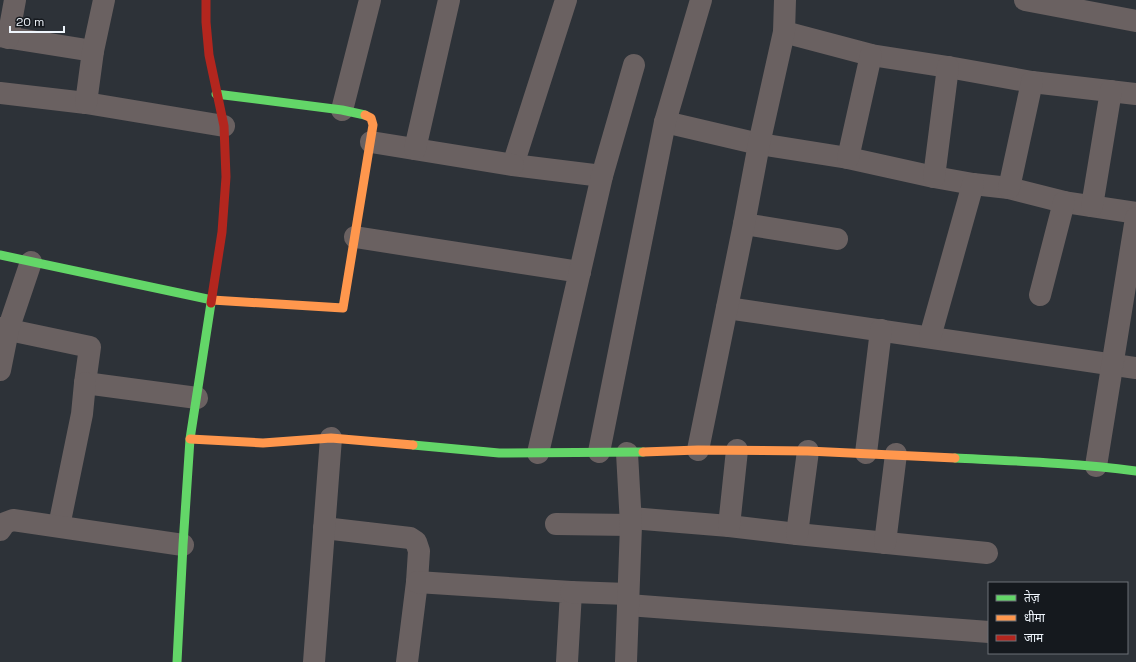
<svg xmlns="http://www.w3.org/2000/svg" width="1136" height="662" font-family="'Space Grotesk','Noto Sans Devanagari',sans-serif">
<style>
.lines{fill:none;stroke-linecap:round;stroke-linejoin:round}
.street{stroke:#6a6161;stroke-width:22}
.fast{stroke:#63d668;stroke-width:9}
.slow{stroke:#ff974d;stroke-width:9}
.jam{stroke:#b3261e;stroke-width:9}
</style>
<rect width="100%" height="100%" fill="#2d3238"/>
<g class="lines">
<g class="street">
<path d="M566 0 513 165 602 176"/>
<path d="M1025 0 1136 21"/>
<path d="M784 32 871 55 948 67 1032 82 1136 94"/>
<path d="M0 36 93 51"/>
<path d="M8 38 15 0"/>
<path d="M0 93 86 103 224 126"/>
<path d="M86 103 93 51 104 0"/>
<path d="M342 110 370 0"/>
<path d="M665 122 759 144 848 158 934 177 973 184 1009 188 1064 202 1136 213"/>
<path d="M371 142 513 165"/>
<path d="M415 149 449 0"/>
<path d="M848 158 871 55"/>
<path d="M934 177 948 67"/>
<path d="M1009 188 1032 82"/>
<path d="M1092 206 1111 91"/>
<path d="M744 224 837 239"/>
<path d="M355 237 580 272"/>
<path d="M1040 295 1064 202"/>
<path d="M727 308 1136 368"/>
<path d="M0 328 90 347 85 383 197 398"/>
<path d="M930 337 973 184"/>
<path d="M0 370 8 330 31 262"/>
<path d="M698 450 744 224 759 144 784 32 785 0"/>
<path d="M599 452 665 122 701 0"/>
<path d="M538 453 602 176 634 65"/>
<path d="M866 453 881 330"/>
<path d="M1096 466 1136 218"/>
<path d="M631 518 729 526 797 534 987 553"/>
<path d="M556 524 631 525"/>
<path d="M59 526 82 414 85 383"/>
<path d="M729 526 737 450"/>
<path d="M324 528 410 538 416 542 419 551 417 582 407 662"/>
<path d="M0 530 5 523 13 520 183 545"/>
<path d="M797 534 808 451"/>
<path d="M885 543 896 454"/>
<path d="M417 582 571 592 567 662"/>
<path d="M571 592 628 594"/>
<path d="M628 605 989 632"/>
<path d="M314 662C320 587 325 513 331 438"/>
<path d="M626 662 631 525 627 453"/>
</g>
<g class="fast">
<path d="M216 94 342 110 365 115"/>
<path d="M0 255 212 300"/>
<path d="M413 445 499 453 643 452"/>
<path d="M955 458C1016 461 1076 463 1136 471"/>
<path d="M177 662 183 545 190 439 211 303"/>
</g>
<g class="slow">
<path d="M212 300 343 308 373 125 371 118 365 115"/>
<path d="M190 439 263 443 331 438 413 445"/>
<path d="M643 452 698 450 808 451 955 458"/>
</g>
<path class="jam" d="M206 0V22L209 55 224 126 226 177 222 232 211 303"/>
</g>
<rect x="988" y="582" width="140" height="72" fill="#15191e" stroke="#6c7177"/>
<rect x="996" y="595" width="20" height="6" fill="#63d668" stroke="#6c7177"/>
<text x="1024" y="602" font-size="12" fill="#eff5fc">तेज़</text>
<rect x="996" y="615" width="20" height="6" fill="#ff974d" stroke="#6c7177"/>
<text x="1024" y="622" font-size="12" fill="#eff5fc">धीमा</text>
<rect x="996" y="635" width="20" height="6" fill="#b3261e" stroke="#6c7177"/>
<text x="1024" y="642" font-size="12" fill="#eff5fc">जाम</text>
<path d="M10 26v6h54v-6" fill="none" stroke="#eff5fc" stroke-width="2"/>
<text x="16" y="26" font-size="12" fill="#eff5fc" stroke="#15191e" stroke-width="3" paint-order="stroke">20 m</text>
</svg>
